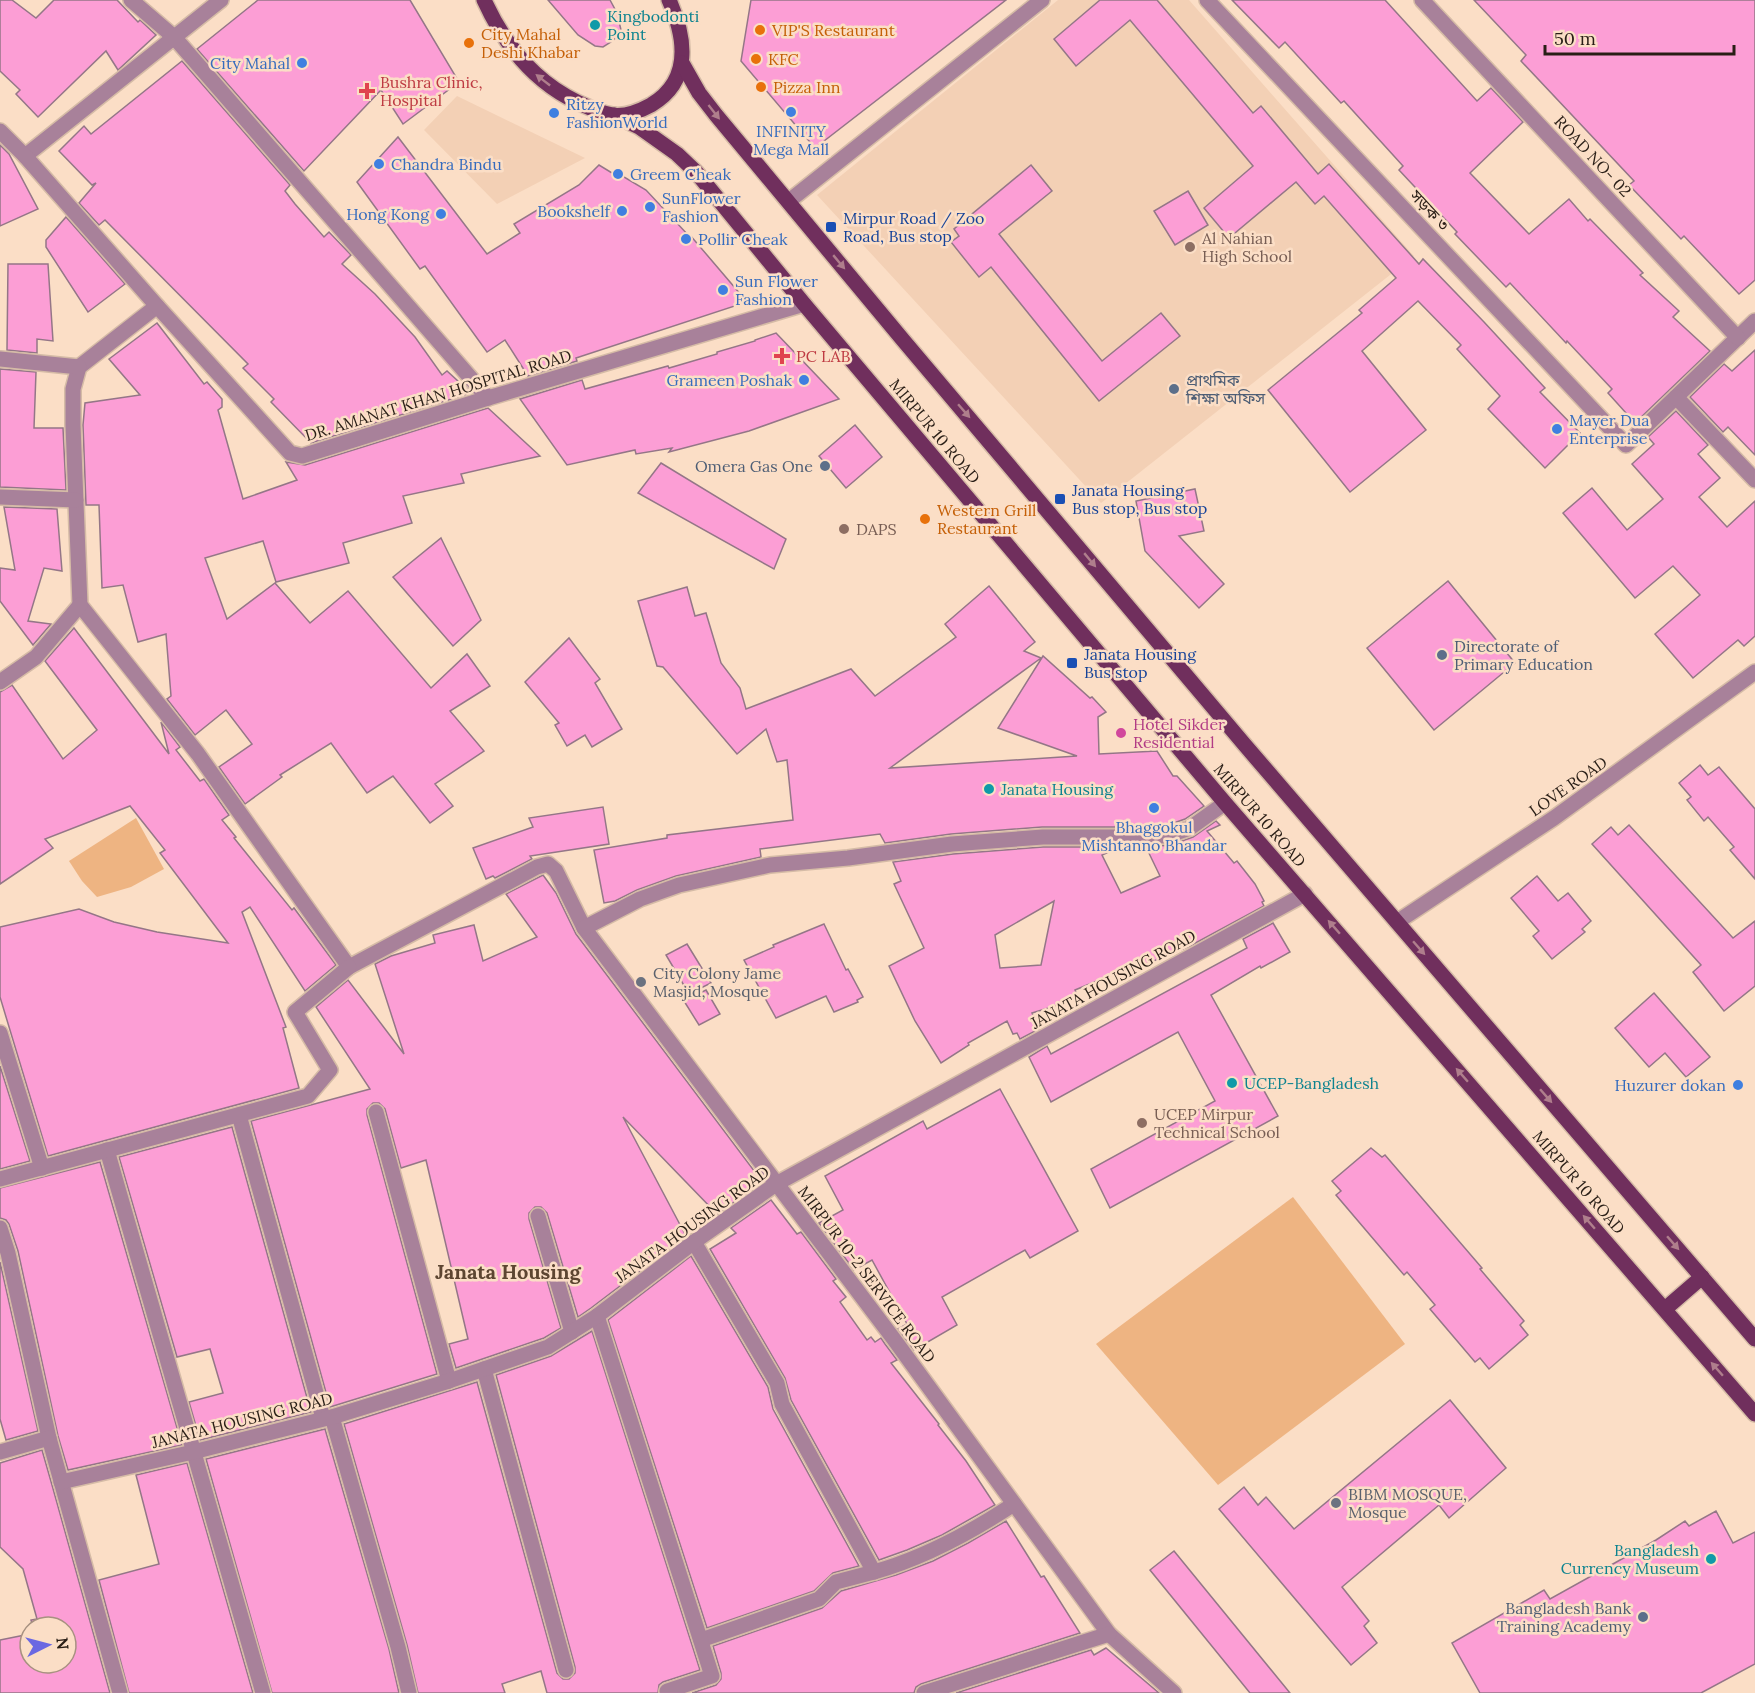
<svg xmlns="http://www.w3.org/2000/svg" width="1755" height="1693" font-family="Lora,'Noto Sans Bengali',serif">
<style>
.built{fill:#f3d0b5;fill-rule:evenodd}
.green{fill:#eeb482}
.building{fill:#fc9ed5;stroke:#947687;stroke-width:1.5;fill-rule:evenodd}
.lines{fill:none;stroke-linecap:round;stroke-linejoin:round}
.pedestrian-casing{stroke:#d5bba6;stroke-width:18}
.minor-casing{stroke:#d5bba6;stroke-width:18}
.tertiary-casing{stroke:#d5bba6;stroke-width:18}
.primary-casing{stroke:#d5bba6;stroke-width:18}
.pedestrian{stroke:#a8819a;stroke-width:15}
.minor{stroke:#a8819a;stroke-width:15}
.tertiary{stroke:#a8819a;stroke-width:15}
.primary{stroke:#702f5d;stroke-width:15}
.oneway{fill:#af7e8c}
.culture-dot{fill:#0f9aa8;stroke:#fbdec6;stroke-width:2}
.food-dot{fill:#e8710a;stroke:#fbdec6;stroke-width:2}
.shop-dot{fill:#3f7fe0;stroke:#fbdec6;stroke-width:2}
.health-dot{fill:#e0444e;stroke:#fbdec6;stroke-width:2}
.transit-dot{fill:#1a4fb4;stroke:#fbdec6;stroke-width:2}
.education-dot{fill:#8d6e63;stroke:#fbdec6;stroke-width:2}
.service-dot{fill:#5c6f8a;stroke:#fbdec6;stroke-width:2}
.hotel-dot{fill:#d1479c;stroke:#fbdec6;stroke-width:2}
.worship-dot{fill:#6b7280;stroke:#fbdec6;stroke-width:2}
.labels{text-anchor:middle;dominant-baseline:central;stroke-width:5;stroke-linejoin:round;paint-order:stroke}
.culture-label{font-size:16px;fill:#0d838f;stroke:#fbdec6;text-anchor:start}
.food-label{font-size:16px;fill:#c56008;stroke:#fbdec6;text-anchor:start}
.shop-label{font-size:16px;fill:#366cbe;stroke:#fbdec6;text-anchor:start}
.health-label{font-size:16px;fill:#be3a42;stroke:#fbdec6;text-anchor:start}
.street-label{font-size:16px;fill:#291e16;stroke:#fbdec6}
.transit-label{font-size:16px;fill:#164399;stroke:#fbdec6;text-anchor:start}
.education-label{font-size:16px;fill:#785e54;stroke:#fbdec6;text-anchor:start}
.service-label{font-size:16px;fill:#4e5e75;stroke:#fbdec6;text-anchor:start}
.hotel-label{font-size:16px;fill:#b23c85;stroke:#fbdec6;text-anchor:start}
.worship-label{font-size:16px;fill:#5b616d;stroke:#fbdec6;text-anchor:start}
.quarter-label{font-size:20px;font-weight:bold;fill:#5d4531;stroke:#fbdec6}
</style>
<rect width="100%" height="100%" fill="#fbdec6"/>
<g class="built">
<path d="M1058 0H1100L1054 39 1076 65 1130 20 1253 166 1204 208 1229 238 1312 167 1261 106 1253 113 1157 0H1189L1414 256 1101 503 817 195ZM1330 164 1408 252 1389 270 1324 196 1302 188ZM1031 165 999 234 1102 361 1161 313 1179 336 1099 401 991 267 952 242 959 236 954 229Z"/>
<path d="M457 96 585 158 497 204 424 130Z"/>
</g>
<g class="green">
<path d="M136 818 164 869 131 887 97 897 82 881 69 861Z"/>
<path d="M1293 1197 1405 1344 1218 1485 1096 1344Z"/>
</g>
<g class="building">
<path d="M0 0H12L36 18 54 0H117L138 22 140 20 156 35 118 70 106 51 38 117 16 94 20 90 0 71Z"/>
<path d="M258 0H410L459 82 403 124 381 90 304 171 197 49Z"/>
<path d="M548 0H610L617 13 621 30 618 36 611 42 603 47 595 46 578 35Z"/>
<path d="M751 0H1006L815 148 741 61Z"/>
<path d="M1100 0H1157L1253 113 1261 106 1318 174 1329 164 1419 264 1423 259 1484 322 1545 388 1540 392 1580 433 1545 468 1488 409 1500 396 1457 349 1461 345 1418 301 1362 351 1426 430 1350 492 1268 390 1362 313 1359 310 1396 278 1324 196 1315 204 1296 182 1229 238 1204 208 1253 166 1130 20 1076 66 1054 39Z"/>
<path d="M1232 0H1385L1477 101 1491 88 1523 122 1470 173 1529 234 1569 199 1588 221 1590 219 1643 273 1640 275 1679 311 1673 317 1710 351 1635 423 1608 393 1612 389 1567 341 1566 343 1510 283 1506 287 1455 234 1457 232 1399 170 1403 166 1344 101 1341 103 1285 42 1279 48Z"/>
<path d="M1474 0H1755V280L1739 294 1684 236 1681 239 1629 185 1634 181 1521 61 1526 55Z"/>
<path d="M182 61 290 185 285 191 295 204 324 237 329 232 351 255 342 264 375 294 415 337 442 375 447 371 471 393 311 443 271 402 274 399 243 368 248 364 105 220 99 225 79 203 96 183 92 185 59 151 84 126 91 134Z"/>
<path d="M398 137 487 254 520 233 514 224 579 185 599 165 612 173 614 171 646 190 689 236 690 235 747 302 576 358 577 361 528 376 505 340 487 352 425 266 420 269 357 182Z"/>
<path d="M0 145 9 154 38 209 0 226Z"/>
<path d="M1031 165 1052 191 999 234 1102 361 1161 313 1180 336 1099 401 991 267 979 277 951 242 959 236 954 229Z"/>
<path d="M1188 191 1208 225 1175 245 1154 211Z"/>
<path d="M66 217 125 284 88 312 46 247V240Z"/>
<path d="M8 264H48L53 341 37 339V353L7 350Z"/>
<path d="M157 323 204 384 207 382 222 399V407L218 410 243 499 297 480 286 462 305 465 488 408 540 456 461 474 464 483 403 496 412 523 343 543 349 563 276 582 263 541 205 558 227 619 275 583 310 623 348 591 431 688 467 654 490 686 450 711 484 751 435 784 453 806 430 823 393 776 367 793 331 743 280 775 282 777 245 804 219 767 252 744 226 710 195 735 167 699 171 696 166 634 138 642 123 585 102 588 99 505H86L83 425 85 403 140 395 109 359Z"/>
<path d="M776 333 839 399 749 431 669 452 672 448 636 454 635 450 567 465 520 399 582 380 585 389 668 366 669 368 717 354V352L755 341V340Z"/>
<path d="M1755 350V455L1728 427 1723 432 1690 397 1724 364 1732 371Z"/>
<path d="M0 369 36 372 34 428H63L66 490 0 487Z"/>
<path d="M1676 411 1708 445 1698 454 1720 478 1699 497 1727 527 1755 501V636L1744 646 1738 640 1693 678 1655 634 1700 595 1673 566 1635 598 1563 513 1592 488 1627 530 1663 499 1632 464 1654 444 1648 437Z"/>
<path d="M855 425 882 457 846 488 819 456Z"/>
<path d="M661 463 786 539 774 569 638 493Z"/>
<path d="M1195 489 1204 531 1179 536 1224 584 1199 608 1145 551 1136 501Z"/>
<path d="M4 507 57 509 62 571 44 568 28 621 51 624 33 645 0 601V568L15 570Z"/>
<path d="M441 538 481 620 453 646 393 577Z"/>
<path d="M1448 581 1515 663 1434 730 1367 648Z"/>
<path d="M989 586 1035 642 1024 651 1041 658 890 768 1077 756 998 728 1043 656 1090 698 1092 697 1106 712 1098 717 1099 754 1157 751 1173 776H1177L1204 806 1185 819 1168 825 1149 827H1042L951 834 885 843 880 834 760 849 761 857 676 876 637 890 615 901 604 903 594 850 667 838V835L793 820 787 760 777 762 766 729 737 754 663 667 657 666 638 601 687 587 695 616 706 613 721 663 740 688 746 709 851 669 875 696 956 637 945 624Z"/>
<path d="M74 628 169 754 161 722 180 747 176 750 200 781 204 779 229 815 222 820 236 837 234 838 292 910 294 908 336 965 305 991 250 907 242 912 286 1027 283 1028 299 1088 48 1156 0 997V927L79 909 114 922 157 932 228 943 160 853 165 850 130 806 45 839 53 848 0 884V692L12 685 63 759 97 730 45 661Z"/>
<path d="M569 638 600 679 595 683 622 729 592 747 585 735 567 746 555 725 559 723 525 682Z"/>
<path d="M1700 765 1708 775 1719 767 1755 809V879L1730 850 1734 847 1708 817 1704 821 1687 800 1691 797 1679 783Z"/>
<path d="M603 807 609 844 530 856 532 859 495 878 493 876 486 879 473 848 533 827 529 818Z"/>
<path d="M1216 821 1220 825 1207 831 1234 863 1237 861 1255 884 1264 901 1262 902 1264 906 1190 946 1117 976 1116 973 1075 990 1078 999 1032 1013 1039 1029 1020 1039 1017 1033 1013 1034 1007 1021 968 1043 969 1045 941 1063 915 1021 889 966 924 948 894 884 901 881 893 862 953 854 1043 847H1120L1102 855 1121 893 1160 876 1146 847 1171 845 1193 837ZM1054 901 1041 965 1000 968 995 935Z"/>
<path d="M1629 825 1733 938 1755 921V986L1724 1011 1693 972 1701 965 1592 844 1611 827 1618 835Z"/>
<path d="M543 875 556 893 576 934 761 1180 759 1184 717 1214 623 1117 686 1236 591 1308 578 1317 547 1213 541 1207H535L529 1213V1219L561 1328 544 1338 456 1368 449 1344 468 1339 426 1160 401 1168 385 1109 379 1103H373L367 1109V1115L437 1374 330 1407 251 1121 370 1089 316 1007 348 980 404 1054 375 964 391 956 435 943 433 935 474 925 483 961 537 937 506 894Z"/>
<path d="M1537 876 1558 901 1568 893 1591 921 1582 929 1585 932 1552 959 1533 936 1539 931 1511 898Z"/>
<path d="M1273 923 1290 952 1261 968 1260 966 1211 995 1278 1116 1110 1208 1091 1169 1215 1101 1178 1032 1051 1102 1029 1057 1047 1046 1051 1054 1247 948 1243 939Z"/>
<path d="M824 924 846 970 848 969 863 997 857 1000 858 1002 834 1012 826 996 776 1018 744 960 774 947 773 945Z"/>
<path d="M687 944 711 983 689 994 666 955Z"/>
<path d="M706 990 720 1014 699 1025 684 1001Z"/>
<path d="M1654 993 1710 1057 1686 1077 1665 1053 1649 1067 1615 1028Z"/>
<path d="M0 1066 30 1161 0 1169Z"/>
<path d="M1000 1089 1078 1231 1030 1258 1025 1250 942 1297 957 1325 914 1350 898 1329 907 1324 872 1260 854 1270 819 1223 843 1210 825 1176 923 1121 927 1129Z"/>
<path d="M232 1127 311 1412 200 1440 189 1402 223 1393 210 1349 177 1357 119 1157Z"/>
<path d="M1371 1148 1382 1157 1385 1155 1482 1268 1480 1269 1524 1321 1520 1325 1528 1335 1489 1369 1480 1358 1475 1362 1430 1309 1435 1305 1407 1272 1404 1275 1336 1195 1341 1191 1332 1181Z"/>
<path d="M100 1162 182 1445 68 1470 58 1436 18 1251 9 1224 6 1220 0 1218V1188Z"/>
<path d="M771 1200 797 1234 801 1232 836 1279 833 1281 846 1297 840 1302 867 1340 871 1337 875 1342 881 1338 885 1344 897 1360 891 1363 939 1424 938 1425 966 1461 995 1505 942 1535 907 1550 879 1560 791 1400 785 1378 710 1249 736 1233 731 1228Z"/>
<path d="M691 1256 768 1387 773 1409 859 1566 833 1573 814 1591 707 1628 608 1320Z"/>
<path d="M0 1262 38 1431 6 1440 0 1419Z"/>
<path d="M592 1331 700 1670 663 1682 659 1685 658 1693H547L541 1671 502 1684 505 1693H418L407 1645 344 1424 477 1382 557 1673 563 1679H569L575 1673V1667L496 1375 551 1356Z"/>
<path d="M1450 1400 1506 1468 1449 1518 1439 1505 1342 1587 1369 1621 1364 1626 1377 1643 1351 1665 1219 1509 1244 1487 1258 1505 1266 1497 1294 1529Z"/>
<path d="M325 1429 389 1649 399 1693H272L206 1459Z"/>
<path d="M42 1450 52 1485 110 1693H0V1640L30 1634V1663H66V1627H33L31 1620 37 1619 23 1569 0 1547V1463Z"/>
<path d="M187 1463 253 1693H129L99 1580 159 1564 136 1475Z"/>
<path d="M1716 1511 1733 1543 1755 1532V1664L1701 1693H1480L1452 1643 1544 1590 1550 1599 1656 1540 1685 1521 1689 1526Z"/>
<path d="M1006 1521 1041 1577 1044 1576 1080 1633 921 1684 916 1687 914 1693H692L716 1685 721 1679V1673L713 1646 822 1608 841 1591 896 1575 933 1561 968 1543Z"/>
<path d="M1174 1551 1290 1693H1250L1150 1570Z"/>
<path d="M1106 1648 1159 1693H956L1091 1650 1094 1655Z"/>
</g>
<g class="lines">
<defs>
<path id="pedestrian" d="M874 1572C924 1558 970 1533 1014 1504"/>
<g id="minor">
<path d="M131 0 174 37 488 398"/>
<path d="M1207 0 1626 445 1755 321"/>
<path d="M1422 0 1738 338"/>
<path d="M25 156 221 0"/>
<path d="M789 201 1042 0"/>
<path d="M157 306 79 367 73 389V425L80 605 198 754 349 967 537 867 548 864 556 871 584 928 893 1338 1109 1634 1174 1693"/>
<path d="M0 359 79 367"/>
<path d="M1676 397 1755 480"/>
<path d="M0 497 76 500"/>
<path d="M0 682 36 657 80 605"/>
<path d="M584 928 640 899 679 885 770 865 848 858 952 844 1043 837H1149L1170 835 1190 828 1225 803"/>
<path d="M0 1033 42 1168"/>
<path d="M376 1112 449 1381"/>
<path d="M239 1115 323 1418"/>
<path d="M107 1150 263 1693"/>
<path d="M0 1179 308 1096 330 1070 295 1012 349 967"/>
<path d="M538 1216 572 1332"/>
<path d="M0 1228 8 1253 49 1438"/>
<path d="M694 1242 777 1383 782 1404 874 1572 836 1582 819 1599 701 1640"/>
<path d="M597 1316 712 1676 667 1691 668 1693"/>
<path d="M484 1369 566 1670"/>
<path d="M332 1417 398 1647 409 1693"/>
<path d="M0 1452 49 1438 120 1693"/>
<path d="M61 1482 193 1452 332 1417 449 1381 548 1347 597 1316 694 1242 776 1184 1305 894"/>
<path d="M924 1693 1109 1634"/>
</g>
<g id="tertiary">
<path d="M0 131 25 156 157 306 290 453 302 456 488 398 804 304"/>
<path d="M1397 922 1554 818 1755 672"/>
</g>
<g id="primary">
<path d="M484 0C504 44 533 81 577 102 588 107 600 113 612 115 625 117 640 111 651 105 692 81 686 38 669 0"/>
<path d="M682 63 699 93 716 115 903 340 1244 744 1755 1339"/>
<path d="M614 115 639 127 677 154 696 172 804 304 1225 803 1755 1414"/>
<path d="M1665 1309 1702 1277"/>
</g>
</defs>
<use href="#pedestrian" class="pedestrian-casing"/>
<use href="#minor" class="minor-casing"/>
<use href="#tertiary" class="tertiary-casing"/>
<use href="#primary" class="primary-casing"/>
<use href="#pedestrian" class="pedestrian"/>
<use href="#minor" class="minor"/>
<use href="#tertiary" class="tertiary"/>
<use href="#primary" class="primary"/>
</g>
<defs><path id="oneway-solid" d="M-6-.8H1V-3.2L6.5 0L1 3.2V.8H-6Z" transform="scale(1.5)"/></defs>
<g class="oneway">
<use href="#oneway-solid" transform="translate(543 80) rotate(-142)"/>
<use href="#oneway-solid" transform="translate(714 112) rotate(52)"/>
<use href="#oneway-solid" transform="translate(839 262) rotate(50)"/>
<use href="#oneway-solid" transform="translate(964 411) rotate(49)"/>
<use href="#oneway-solid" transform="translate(1090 560) rotate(50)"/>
<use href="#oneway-solid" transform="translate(1334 927) rotate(-131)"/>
<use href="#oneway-solid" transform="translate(1419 948) rotate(49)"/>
<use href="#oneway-solid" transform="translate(1462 1075) rotate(-131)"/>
<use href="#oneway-solid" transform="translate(1546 1096) rotate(49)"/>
<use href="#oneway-solid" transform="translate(1589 1222) rotate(-131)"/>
<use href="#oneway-solid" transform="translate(1673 1243) rotate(49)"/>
<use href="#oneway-solid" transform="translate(1717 1369) rotate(-131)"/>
</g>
<g class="culture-dot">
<circle cx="595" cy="25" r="6"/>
<circle cx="989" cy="789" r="6"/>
<circle cx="1232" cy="1083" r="6"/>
<circle cx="1711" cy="1559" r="6"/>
</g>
<g class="food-dot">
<circle cx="760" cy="30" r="6"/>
<circle cx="469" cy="43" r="6"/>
<circle cx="756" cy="59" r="6"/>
<circle cx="761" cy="87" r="6"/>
<circle cx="925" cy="519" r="6"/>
</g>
<g class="shop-dot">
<circle cx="302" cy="63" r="6"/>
<circle cx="791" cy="112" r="6"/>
<circle cx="554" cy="113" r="6"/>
<circle cx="379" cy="164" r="6"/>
<circle cx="618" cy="174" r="6"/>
<circle cx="650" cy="207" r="6"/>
<circle cx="622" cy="211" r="6"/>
<circle cx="441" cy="214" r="6"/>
<circle cx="686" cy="239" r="6"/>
<circle cx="723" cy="290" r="6"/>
<circle cx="804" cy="380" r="6"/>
<circle cx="1557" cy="429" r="6"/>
<circle cx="1154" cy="808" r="6"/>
<circle cx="1738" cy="1085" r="6"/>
</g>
<g class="health-dot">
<path d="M364 82h6v6h6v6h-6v6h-6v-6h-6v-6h6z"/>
<path d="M779 347h6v6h6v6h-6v6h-6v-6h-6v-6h6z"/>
</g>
<g class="transit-dot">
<rect x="825" y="221" width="12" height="12" rx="3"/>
<rect x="1054" y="493" width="12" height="12" rx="3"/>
<rect x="1066" y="657" width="12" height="12" rx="3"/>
</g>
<g class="education-dot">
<circle cx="1190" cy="247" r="6"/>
<circle cx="844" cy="529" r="6"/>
<circle cx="1142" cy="1123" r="6"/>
</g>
<g class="service-dot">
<circle cx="1174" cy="389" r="6"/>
<circle cx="825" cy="466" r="6"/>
<circle cx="1442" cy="655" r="6"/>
<circle cx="1643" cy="1617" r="6"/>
</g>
<circle class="hotel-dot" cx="1121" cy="733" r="6"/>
<g class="worship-dot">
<circle cx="641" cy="982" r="6"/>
<circle cx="1336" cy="1503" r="6"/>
</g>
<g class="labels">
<g class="culture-label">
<text x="607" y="16">Kingbodonti<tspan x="607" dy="18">Point</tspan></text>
<text x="1001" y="789">Janata Housing</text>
<text x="1244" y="1083">UCEP-Bangladesh</text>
<text x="1699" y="1550" text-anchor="end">Bangladesh<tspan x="1699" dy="18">Currency Museum</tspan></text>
</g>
<g class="food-label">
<text x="772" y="30">VIP'S Restaurant</text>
<text x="481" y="34">City Mahal<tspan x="481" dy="18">Deshi Khabar</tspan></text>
<text x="768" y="59">KFC</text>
<text x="773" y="87">Pizza Inn</text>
<text x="937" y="510">Western Grill<tspan x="937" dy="18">Restaurant</tspan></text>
</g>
<g class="shop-label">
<text x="290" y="63" text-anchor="end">City Mahal</text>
<text x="566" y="104">Ritzy<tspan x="566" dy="18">FashionWorld</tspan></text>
<text x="791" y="131" text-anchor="middle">INFINITY<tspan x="791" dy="18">Mega Mall</tspan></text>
<text x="391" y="164">Chandra Bindu</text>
<text x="630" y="174">Greem Cheak</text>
<text x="662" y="198">SunFlower<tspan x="662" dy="18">Fashion</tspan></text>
<text x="610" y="211" text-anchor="end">Bookshelf</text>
<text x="429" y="214" text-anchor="end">Hong Kong</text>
<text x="698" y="239">Pollir Cheak</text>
<text x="735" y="281">Sun Flower<tspan x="735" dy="18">Fashion</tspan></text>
<text x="792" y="380" text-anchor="end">Grameen Poshak</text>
<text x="1569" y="420">Mayer Dua<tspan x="1569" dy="18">Enterprise</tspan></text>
<text x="1154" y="827" text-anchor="middle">Bhaggokul<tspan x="1154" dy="18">Mishtanno Bhandar</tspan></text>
<text x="1726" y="1085" text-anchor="end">Huzurer dokan</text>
</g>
<g class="health-label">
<text x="380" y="82">Bushra Clinic,<tspan x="380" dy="18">Hospital</tspan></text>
<text x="796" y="356">PC LAB</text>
</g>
<g class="street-label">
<text transform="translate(1593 156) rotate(47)">ROAD NO- 02</text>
<text transform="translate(1430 210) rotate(47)">সড়ক ৩</text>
<text transform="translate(438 395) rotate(-17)">DR. AMANAT KHAN HOSPITAL ROAD</text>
<text transform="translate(935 431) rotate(50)">MIRPUR 10 ROAD</text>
<text transform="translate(1568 786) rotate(-35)">LOVE ROAD</text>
<text transform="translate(1260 815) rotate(49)">MIRPUR 10 ROAD</text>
<text transform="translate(1113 979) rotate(-29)">JANATA HOUSING ROAD</text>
<text transform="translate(1579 1182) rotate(49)">MIRPUR 10 ROAD</text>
<text transform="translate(692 1224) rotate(-36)">JANATA HOUSING ROAD</text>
<text transform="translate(867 1274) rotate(53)">MIRPUR 10-2 SERVICE ROAD</text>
<text transform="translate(242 1420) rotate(-14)">JANATA HOUSING ROAD</text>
</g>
<g class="transit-label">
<text x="843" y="218">Mirpur Road / Zoo<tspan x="843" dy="18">Road, Bus stop</tspan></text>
<text x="1072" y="490">Janata Housing<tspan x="1072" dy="18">Bus stop, Bus stop</tspan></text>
<text x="1084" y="654">Janata Housing<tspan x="1084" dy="18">Bus stop</tspan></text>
</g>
<g class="education-label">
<text x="1202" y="238">Al Nahian<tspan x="1202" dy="18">High School</tspan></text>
<text x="856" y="529">DAPS</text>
<text x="1154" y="1114">UCEP Mirpur<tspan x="1154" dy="18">Technical School</tspan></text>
</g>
<g class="service-label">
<text x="1186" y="380">প্রাথমিক<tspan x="1186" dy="18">শিক্ষা অফিস</tspan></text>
<text x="813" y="466" text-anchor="end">Omera Gas One</text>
<text x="1454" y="646">Directorate of<tspan x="1454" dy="18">Primary Education</tspan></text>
<text x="1631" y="1608" text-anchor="end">Bangladesh Bank<tspan x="1631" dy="18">Training Academy</tspan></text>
</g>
<g class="hotel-label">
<text x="1133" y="724">Hotel Sikder<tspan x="1133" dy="18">Residential</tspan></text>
</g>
<g class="worship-label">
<text x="653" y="973">City Colony Jame<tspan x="653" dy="18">Masjid, Mosque</tspan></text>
<text x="1348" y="1494">BIBM MOSQUE,<tspan x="1348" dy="18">Mosque</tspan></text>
</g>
<g class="quarter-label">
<text x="508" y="1271">Janata Housing</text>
</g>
</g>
<g transform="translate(48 1645) rotate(84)"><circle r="28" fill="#fbdec6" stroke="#a79180" stroke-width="1.5"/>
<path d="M0-4.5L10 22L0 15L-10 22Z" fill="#6b68e2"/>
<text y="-9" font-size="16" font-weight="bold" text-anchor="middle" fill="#291e16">N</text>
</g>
<path d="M1545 45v9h189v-9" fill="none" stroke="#291e16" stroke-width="3"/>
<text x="1554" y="45" font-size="18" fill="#291e16" stroke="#fbdec6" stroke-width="4.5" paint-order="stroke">50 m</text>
</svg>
